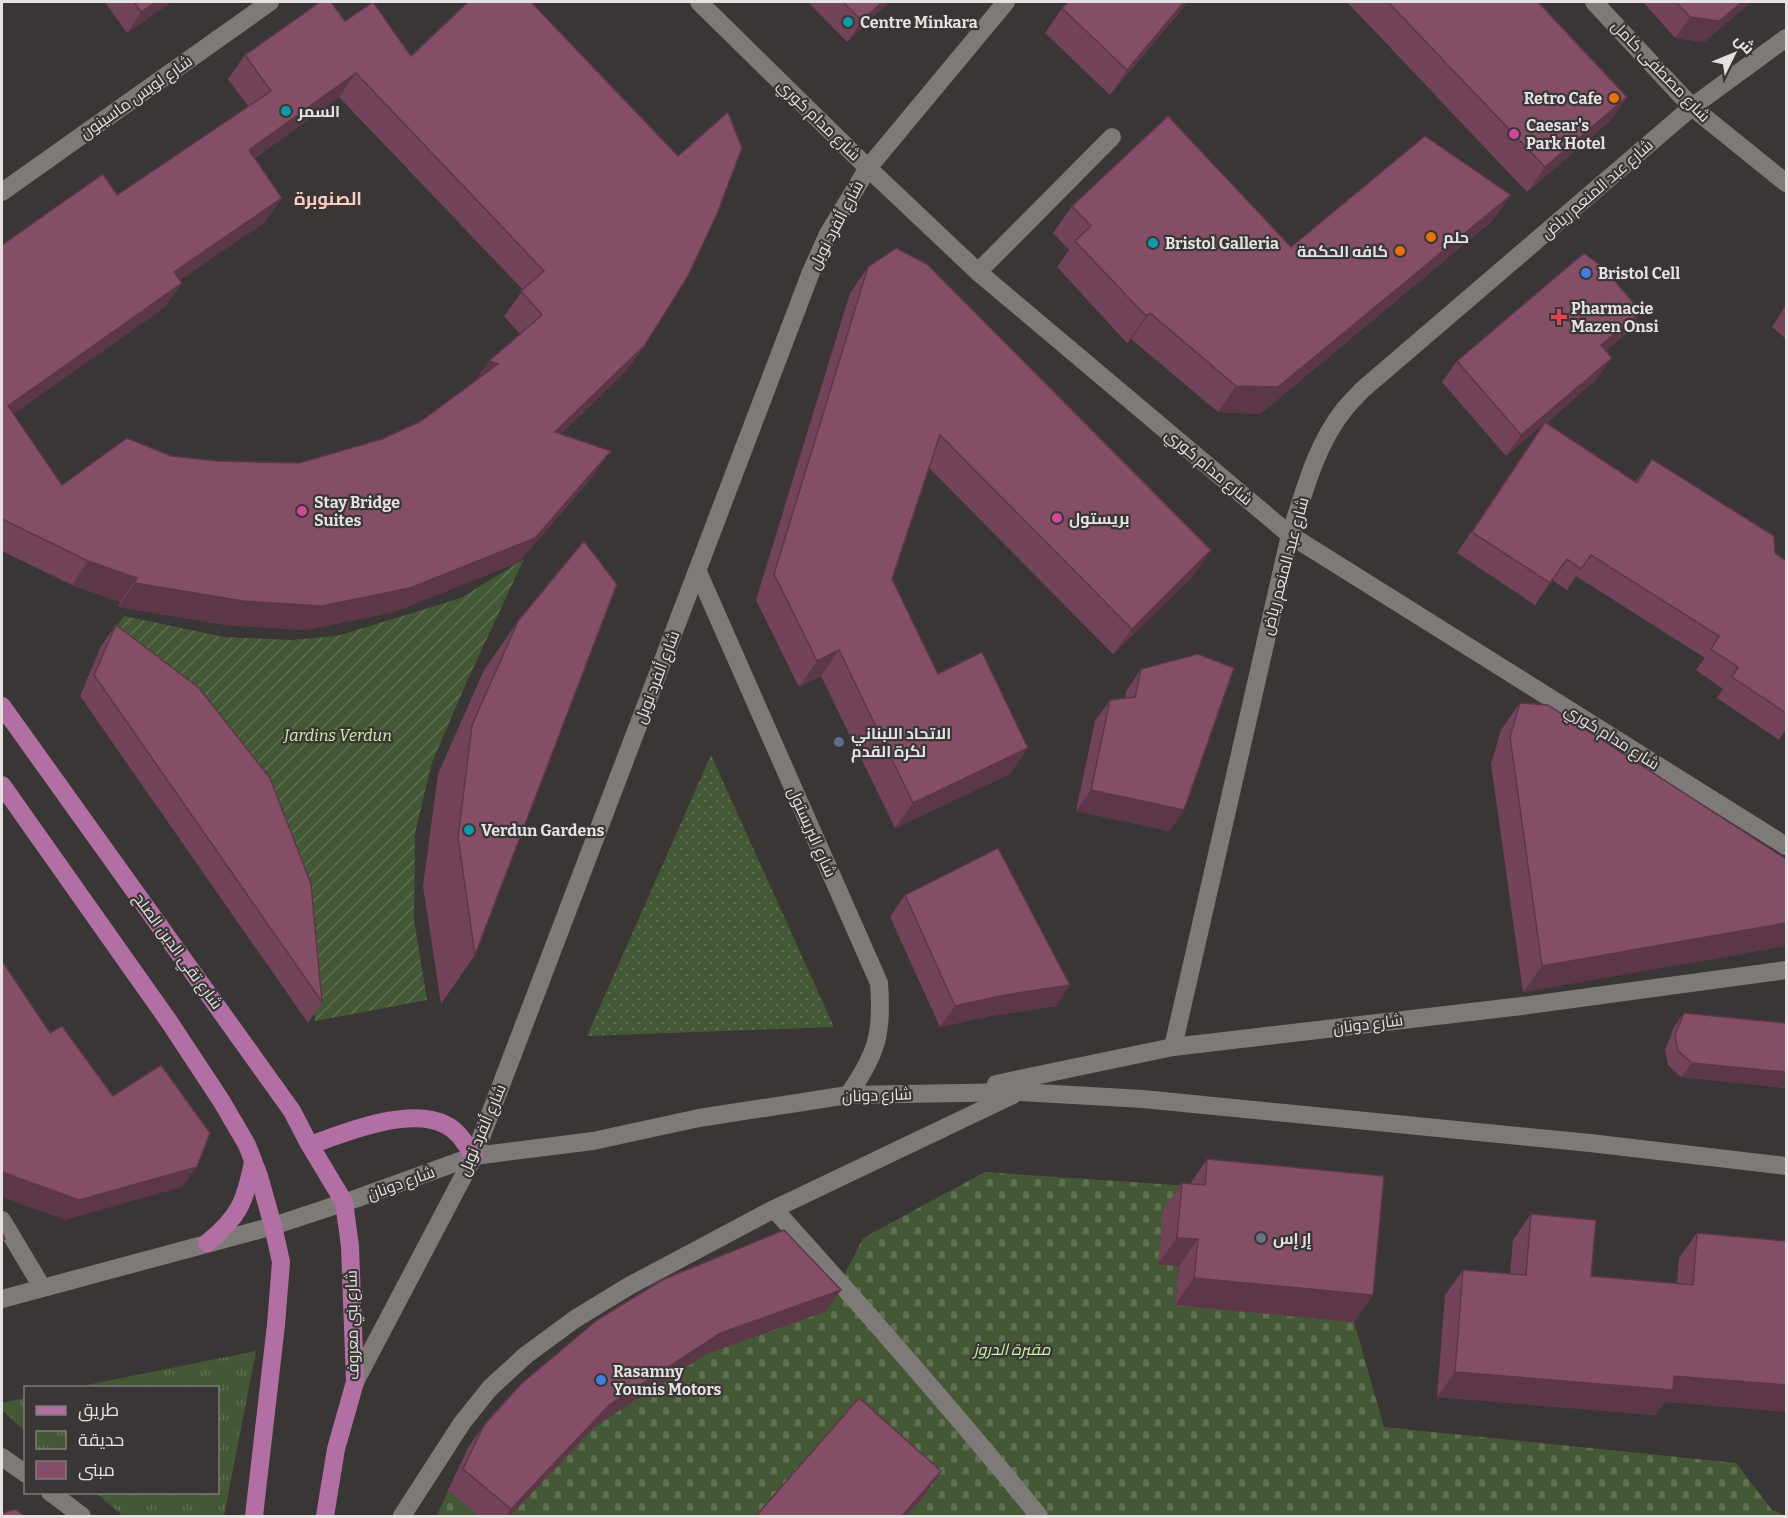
<svg xmlns="http://www.w3.org/2000/svg" width="1788" height="1518" font-family="Bitter,Cairo,serif">
<style>
.grass{fill:url(#grass-dots)}
.cemetery{fill:url(#cemetery-stones)}
.park{fill:url(#park-tufts)}
.garden{fill:url(#garden-furrows)}
.lines{fill:none;stroke-linecap:round;stroke-linejoin:round}
.minor{stroke:#7e7a78;stroke-width:18}
.major{stroke:#b26fa3;stroke-width:18}
.wall{fill:#724359;fill-rule:evenodd}
.shaded-wall{fill:#5c3748}
.building{fill:#844e67;stroke:#5c3748;stroke-width:1.5;fill-rule:evenodd}
.culture-dot{fill:#0f9aa8;stroke:#3a3635;stroke-width:2}
.food-dot{fill:#e8710a;stroke:#3a3635;stroke-width:2}
.hotel-dot{fill:#d1479c;stroke:#3a3635;stroke-width:2}
.shop-dot{fill:#3f7fe0;stroke:#3a3635;stroke-width:2}
.health-dot{fill:#e0444e;stroke:#3a3635;stroke-width:2}
.service-dot{fill:#5c6f8a;stroke:#3a3635;stroke-width:2}
.worship-dot{fill:#6b7280;stroke:#3a3635;stroke-width:2}
.labels{text-anchor:middle;dominant-baseline:central;stroke-width:4.5;stroke-linejoin:round;paint-order:stroke}
.poi-label{font-size:16px;font-weight:bold;fill:#e5e2e1;stroke:#3a3635;text-anchor:start}
.street-label{font-size:16px;fill:#e5e2e1;stroke:#3a3635}
.park-label{font-size:16px;font-style:italic;fill:#c8f4a6;stroke:#3a3635}
.neighbourhood-label{font-size:18px;font-weight:bold;fill:#ffcdc0;stroke:#3a3635}
</style>
<defs>
<pattern id="grass-dots" width="8" height="8" patternUnits="userSpaceOnUse" patternTransform="scale(1.5)"><rect width="8" height="8" fill="#455835"/><path d="M2 2h.1M6 6h.1" fill="none" stroke="#607052" stroke-width="1.8" stroke-linecap="round"/></pattern>
<pattern id="cemetery-stones" width="16" height="16" patternUnits="userSpaceOnUse" patternTransform="scale(1.5)"><rect width="16" height="16" fill="#455835"/><path d="M2 7V4a2 2 0 0 1 4 0v3zM10 15v-3a2 2 0 0 1 4 0v3z" fill="#607052"/></pattern>
<pattern id="park-tufts" width="24" height="20" patternUnits="userSpaceOnUse" patternTransform="scale(1.5)"><rect width="24" height="20" fill="#455835"/><path d="M3 7l-1-3M5 7V3M7 7l1-3M15 17l-1-3M17 17v-4M19 17l1-3" fill="none" stroke="#607052"/></pattern>
<pattern id="garden-furrows" width="10" height="10" patternUnits="userSpaceOnUse" patternTransform="scale(1.5)"><rect width="10" height="10" fill="#455835"/><path d="M-1 1l2-2M0 10L10 0M9 11l2-2" fill="none" stroke="#607052"/></pattern>
</defs>
<rect width="100%" height="100%" fill="#3a3635"/>
<path class="grass" d="M711 755 834 1027 587 1036Z"/>
<g class="cemetery">
<path d="M985 1172 1189 1186 1158 1264 1179 1266 1175 1304 1354 1322 1384 1427 1736 1463 1772 1510 1786 1516H510L594 1427 706 1354 826 1311 863 1238Z"/>
<path d="M448 1490 479 1516H437Z"/>
</g>
<g class="park">
<path d="M256 1351 224 1516H123L96 1493 218 1492V1388L77 1387Z"/>
<path d="M25 1398H26L25 1431 2 1410V1403Z"/>
</g>
<path class="garden" d="M524 559 467 681 431 765 415 834 414 920 427 1000 315 1021 299 885 107 639 124 616 224 637 291 640 337 636 461 598Z"/>
<g class="lines">
<g class="minor">
<path d="M699 2 868 168 978 272 1290 535 1786 846"/>
<path d="M1594 2 1692 107 1786 183"/>
<path d="M2 192 270 2"/>
<path d="M978 272 1112 137"/>
<path d="M698 572 879 983C883 1033 877 1054 848 1095"/>
<path d="M1173 1047 1290 535C1304 493 1315 447 1343 411 1348 404 1356 397 1362 390L1692 107 1786 38"/>
<path d="M996 1084 1173 1047 1522 1006 1786 970"/>
<path d="M774 1209C865 1310 954 1411 1039 1516"/>
<path d="M2 1220 42 1287"/>
<path d="M2 1299 273 1226 355 1199 474 1156 593 1141 699 1118 848 1095 1020 1092 1143 1099 1590 1143 1786 1166"/>
<path d="M355 1382 474 1156 811 272 828 234 868 168 1006 2"/>
<path d="M2 1457 26 1474"/>
<path d="M50 1492 82 1516"/>
<path d="M402 1516 462 1423 490 1388 526 1355 575 1319 629 1286 774 1209 1013 1095"/>
</g>
<g class="major">
<path d="M2 706 292 1111 308 1142 344 1202 350 1246 355 1382 336 1449 325 1516"/>
<path d="M2 785 170 1023 222 1102 247 1145 259 1176 273 1226 281 1262 276 1325 254 1516"/>
<path d="M311 1145C345 1132 411 1106 446 1125 459 1131 466 1145 474 1156"/>
<path d="M207 1243C239 1217 245 1202 253 1162"/>
</g>
</g>
<g class="wall">
<path d="M105 2H171L127 33Z"/>
<path d="M808 2H889L847 42Z"/>
<path d="M1068 2H1188L1110 95 1045 33 1062 8Z"/>
<path d="M1347 2H1538L1627 97 1610 121 1527 192Z"/>
<path d="M1643 2H1751L1704 42 1675 38Z"/>
<path d="M345 21 628 369 561 434 594 475 519 562 394 612 305 630 226 625 118 607 120 602 72 585 2 551V245L117 195 248 106 228 79 245 55ZM339 97 523 290 504 316 520 334 489 361 475 381 421 421 382 439 299 463 217 461 171 456 62 485 13 414 165 307 182 283 180 280 265 222 255 158Z"/>
<path d="M1511 195 1492 221 1260 414 1218 412 1131 339 1127 343 1057 267 1069 250 1053 233 1072 206 1291 247Z"/>
<path d="M868 267 1193 576 1113 654 929 468 892 579 938 674 1010 774 895 828 821 676 799 687 756 600 850 293Z"/>
<path d="M1786 305V339L1772 327Z"/>
<path d="M1627 333 1605 351 1597 379 1546 423 1635 482 1652 459 1786 561V729L1779 740 1717 698 1723 689 1696 670 1705 658 1576 576 1567 590 1552 580 1535 605 1457 553 1543 424 1506 456 1442 382 1457 361Z"/>
<path d="M518 621 475 955 441 1004 423 886 438 774 484 670Z"/>
<path d="M116 625 322 1002 308 1023 80 696 101 646Z"/>
<path d="M1141 669 1184 810 1169 831 1076 811 1095 721 1110 700 1125 698 1126 691Z"/>
<path d="M1520 703 1786 859V946L1523 992 1491 764 1501 730Z"/>
<path d="M905 895 1056 1006 990 1016 940 1027 890 917Z"/>
<path d="M1684 1013 1786 1023V1088L1681 1077 1668 1065 1665 1050 1674 1027Z"/>
<path d="M1207 1159 1373 1295 1354 1322 1175 1305 1179 1266 1158 1264 1163 1210 1182 1183 1190 1184Z"/>
<path d="M1531 1214 1591 1276 1677 1283 1679 1258 1697 1233 1786 1241 1655 1415 1437 1397 1445 1295 1463 1270 1510 1274 1513 1240Z"/>
<path d="M826 1311 706 1354 594 1427 510 1516H479L448 1490 469 1446 484 1425Z"/>
</g>
<g class="shaded-wall">
<path d="M156 2H171L127 33 141 12Z"/>
<path d="M882 2H889L847 42 862 21Z"/>
<path d="M1184 2H1188L1110 95 1127 70Z"/>
<path d="M1742 2H1751L1704 42 1675 38 1690 17Z"/>
<path d="M356 73 339 97 232 174 249 150Z"/>
<path d="M1627 97 1610 121 1527 192 1545 167Z"/>
<path d="M1511 195 1492 221 1260 414 1218 412 1236 386Z"/>
<path d="M282 198 265 222 157 296 174 272Z"/>
<path d="M182 283 165 307 2 422 8 406Z"/>
<path d="M1641 312 1627 333 1586 367 1601 345Z"/>
<path d="M1150 313 1131 339 1127 343 1146 316Z"/>
<path d="M645 345 628 369 539 456 555 432Z"/>
<path d="M1612 358 1597 379 1506 456 1521 435Z"/>
<path d="M489 361 498 364 472 385Z"/>
<path d="M611 451 594 475 519 562 394 612 305 630 226 625 118 607 135 583Z"/>
<path d="M1211 550 1193 576 1113 654 1132 629Z"/>
<path d="M88 561 137 578 120 602 72 585Z"/>
<path d="M839 650 821 676 799 687 817 661Z"/>
<path d="M1028 748 1010 774 895 828 913 803Z"/>
<path d="M1091 790 1184 810 1169 831 1076 811Z"/>
<path d="M1786 923V946L1523 992 1542 966Z"/>
<path d="M1070 985 1056 1006 990 1016 940 1027 955 1006 1005 995Z"/>
<path d="M1692 1063 1786 1072V1088L1681 1077Z"/>
<path d="M197 1167 182 1187 65 1220 2 1197V1172Z"/>
<path d="M1177 1238 1198 1239 1179 1266 1158 1264Z"/>
<path d="M1194 1278 1373 1295 1354 1322 1175 1305Z"/>
<path d="M841 1290 826 1311 706 1354 594 1427 510 1516H506L511 1509 609 1405 721 1333Z"/>
<path d="M1455 1372 1674 1376 1786 1385V1412L1665 1402 1655 1415 1437 1397Z"/>
<path d="M941 1471 923 1498 906 1516H902Z"/>
</g>
<g class="building">
<path d="M134 2H156L141 12Z"/>
<path d="M320 2H331L345 21 373 2 411 56 468 2H531L678 156 728 112 742 148 717 214 688 276 645 345 555 432 611 451 535 538 410 588 322 606 243 601 135 583 137 578 88 561 2 519V245L103 174 117 195 271 91 245 55ZM356 73 544 271 521 291 542 315 489 361 498 364 421 421 382 439 299 463 217 461 171 456 127 438 62 485 8 406 182 283 174 272 282 198 249 150Z"/>
<path d="M843 2H882L862 21Z"/>
<path d="M1068 2H1184L1127 70 1062 8Z"/>
<path d="M1388 2H1538L1627 97 1545 167Z"/>
<path d="M1676 2H1742L1719 21 1690 17Z"/>
<path d="M1168 116 1291 247 1425 136 1511 195 1278 387 1236 386 1150 313 1146 316 1075 241 1091 226 1072 206Z"/>
<path d="M896 248 927 264 1211 550 1132 629 940 435 892 579 938 674 982 652 1028 748 913 803 839 650 817 661 774 574 868 267Z"/>
<path d="M1584 253 1604 268 1641 312 1601 345 1612 358 1521 435 1457 361Z"/>
<path d="M1545 422 1637 483 1652 459 1774 536 1775 553 1786 561V713L1732 677 1738 667 1711 649 1719 636 1591 555 1581 569 1567 559 1550 583 1472 532Z"/>
<path d="M584 541 617 584 475 955 458 837 472 725 518 621Z"/>
<path d="M116 625 199 688 270 778 311 884 322 1002 94 675Z"/>
<path d="M1198 654 1234 668 1184 810 1091 790 1110 700 1135 697 1141 669Z"/>
<path d="M1520 703 1548 705 1786 859V923L1542 966 1510 737Z"/>
<path d="M998 848 1070 985 1005 995 955 1006 905 895Z"/>
<path d="M2 961 50 1033 62 1026 113 1096 161 1065 210 1133 197 1167 79 1200 2 1172Z"/>
<path d="M1684 1013 1786 1023V1072L1692 1063 1678 1051 1675 1035Z"/>
<path d="M1207 1159 1384 1176 1373 1295 1194 1278 1198 1239 1177 1238 1182 1183 1205 1185Z"/>
<path d="M1531 1214 1596 1220 1591 1276 1693 1285 1697 1233 1786 1241V1385L1674 1376 1673 1390 1455 1372 1463 1270 1526 1275Z"/>
<path d="M784 1230 841 1290 721 1333 609 1405 511 1509 463 1469 484 1425 521 1384 597 1320 662 1280Z"/>
<path d="M2 1232 5 1239 2 1240Z"/>
<path d="M859 1398 941 1471 902 1516H756Z"/>
<path d="M16 1509 24 1516H2V1513Z"/>
</g>
<g class="culture-dot">
<circle cx="848" cy="22" r="6"/>
<circle cx="286" cy="111" r="6"/>
<circle cx="1153" cy="243" r="6"/>
<circle cx="469" cy="830" r="6"/>
</g>
<g class="food-dot">
<circle cx="1614" cy="98" r="6"/>
<circle cx="1431" cy="237" r="6"/>
<circle cx="1400" cy="251" r="6"/>
</g>
<g class="hotel-dot">
<circle cx="1514" cy="134" r="6"/>
<circle cx="302" cy="511" r="6"/>
<circle cx="1057" cy="518" r="6"/>
</g>
<g class="shop-dot">
<circle cx="1586" cy="273" r="6"/>
<circle cx="601" cy="1380" r="6"/>
</g>
<path class="health-dot" d="M1556 308h6v6h6v6h-6v6h-6v-6h-6v-6h6z"/>
<circle class="service-dot" cx="839" cy="742" r="6"/>
<circle class="worship-dot" cx="1261" cy="1238" r="6"/>
<g class="labels">
<g class="poi-label">
<text x="860" y="22">Centre Minkara</text>
<text x="1602" y="98" text-anchor="end">Retro Cafe</text>
<text x="298" y="111">السمر</text>
<text x="1526" y="125">Caesar's<tspan x="1526" dy="18">Park Hotel</tspan></text>
<text x="1443" y="237">حلم</text>
<text x="1165" y="243">Bristol Galleria</text>
<text x="1388" y="251" text-anchor="end">كافه الحكمة</text>
<text x="1598" y="273">Bristol Cell</text>
<text x="1571" y="308">Pharmacie<tspan x="1571" dy="18">Mazen Onsi</tspan></text>
<text x="314" y="502">Stay Bridge<tspan x="314" dy="18">Suites</tspan></text>
<text x="1069" y="518">بريستول</text>
<text x="851" y="733">الاتحاد اللبناني<tspan x="851" dy="18">لكرة القدم</tspan></text>
<text x="481" y="830">Verdun Gardens</text>
<text x="1273" y="1238">إر إس</text>
<text x="613" y="1371">Rasamny<tspan x="613" dy="18">Younis Motors</tspan></text>
</g>
<g class="street-label">
<text transform="translate(1661 71) rotate(46)">شارع مصطفى كامل</text>
<text transform="translate(136 97) rotate(-35)">شارع لويس ماسينون</text>
<text transform="translate(819 120) rotate(44)">شارع مدام كوري</text>
<text transform="translate(1597 189) rotate(-41)">شارع عبد المنعم رياض</text>
<text transform="translate(836 225) rotate(-62)">شارع ألفرد نوبل</text>
<text transform="translate(1209 467) rotate(40)">شارع مدام كوري</text>
<text transform="translate(1285 566) rotate(-75)">شارع عبد المنعم رياض</text>
<text transform="translate(657 677) rotate(-69)">شارع ألفرد نوبل</text>
<text transform="translate(1612 737) rotate(32)">شارع مدام كوري</text>
<text transform="translate(812 832) rotate(66)">شارع البريستول</text>
<text transform="translate(178 951) rotate(54)">شارع تقي الدين الصلح</text>
<text transform="translate(1368 1024) rotate(-7)">شارع دونان</text>
<text transform="translate(877 1095) rotate(-2)">شارع دونان</text>
<text transform="translate(482 1130) rotate(-67)">شارع ألفرد نوبل</text>
<text transform="translate(401 1183) rotate(-20)">شارع دونان</text>
<text transform="translate(352 1325) rotate(-91)">شارع بني معروف</text>
</g>
<g class="park-label">
<text x="338" y="735">Jardins Verdun</text>
<text x="1012" y="1349">مقبرة الدروز</text>
</g>
<g class="neighbourhood-label">
<text x="328" y="199">الصنوبرة</text>
</g>
</g>
<rect width="1788" height="1518" fill="none" stroke="#e5e2e1" stroke-width="6"/>
<rect x="24" y="1386" width="195" height="108" fill="#3a3635" stroke="#7e7b7a" stroke-width="1.5"/>
<rect x="36" y="1406" width="30" height="9" fill="#b26fa3" stroke="#7e7b7a" stroke-width="1.5"/>
<text x="78" y="1416" font-size="18" fill="#e5e2e1">طريق</text>
<rect x="36" y="1431" width="30" height="18" fill="url(#park-tufts)" stroke="#7e7b7a" stroke-width="1.5"/>
<text x="78" y="1446" font-size="18" fill="#e5e2e1">حديقة</text>
<rect x="36" y="1461" width="30" height="18" fill="#844e67" stroke="#7e7b7a" stroke-width="1.5"/>
<text x="78" y="1476" font-size="18" fill="#e5e2e1">مبنى</text>
<g transform="translate(1734 54) rotate(47)" stroke="#3a3635" stroke-width="4.5" paint-order="stroke">
<path d="M0-4.5L10 22L0 15L-10 22Z" fill="#e5e2e1"/>
<text y="-9" font-size="16" font-weight="bold" text-anchor="middle" fill="#e5e2e1">ش</text>
</g>
</svg>
